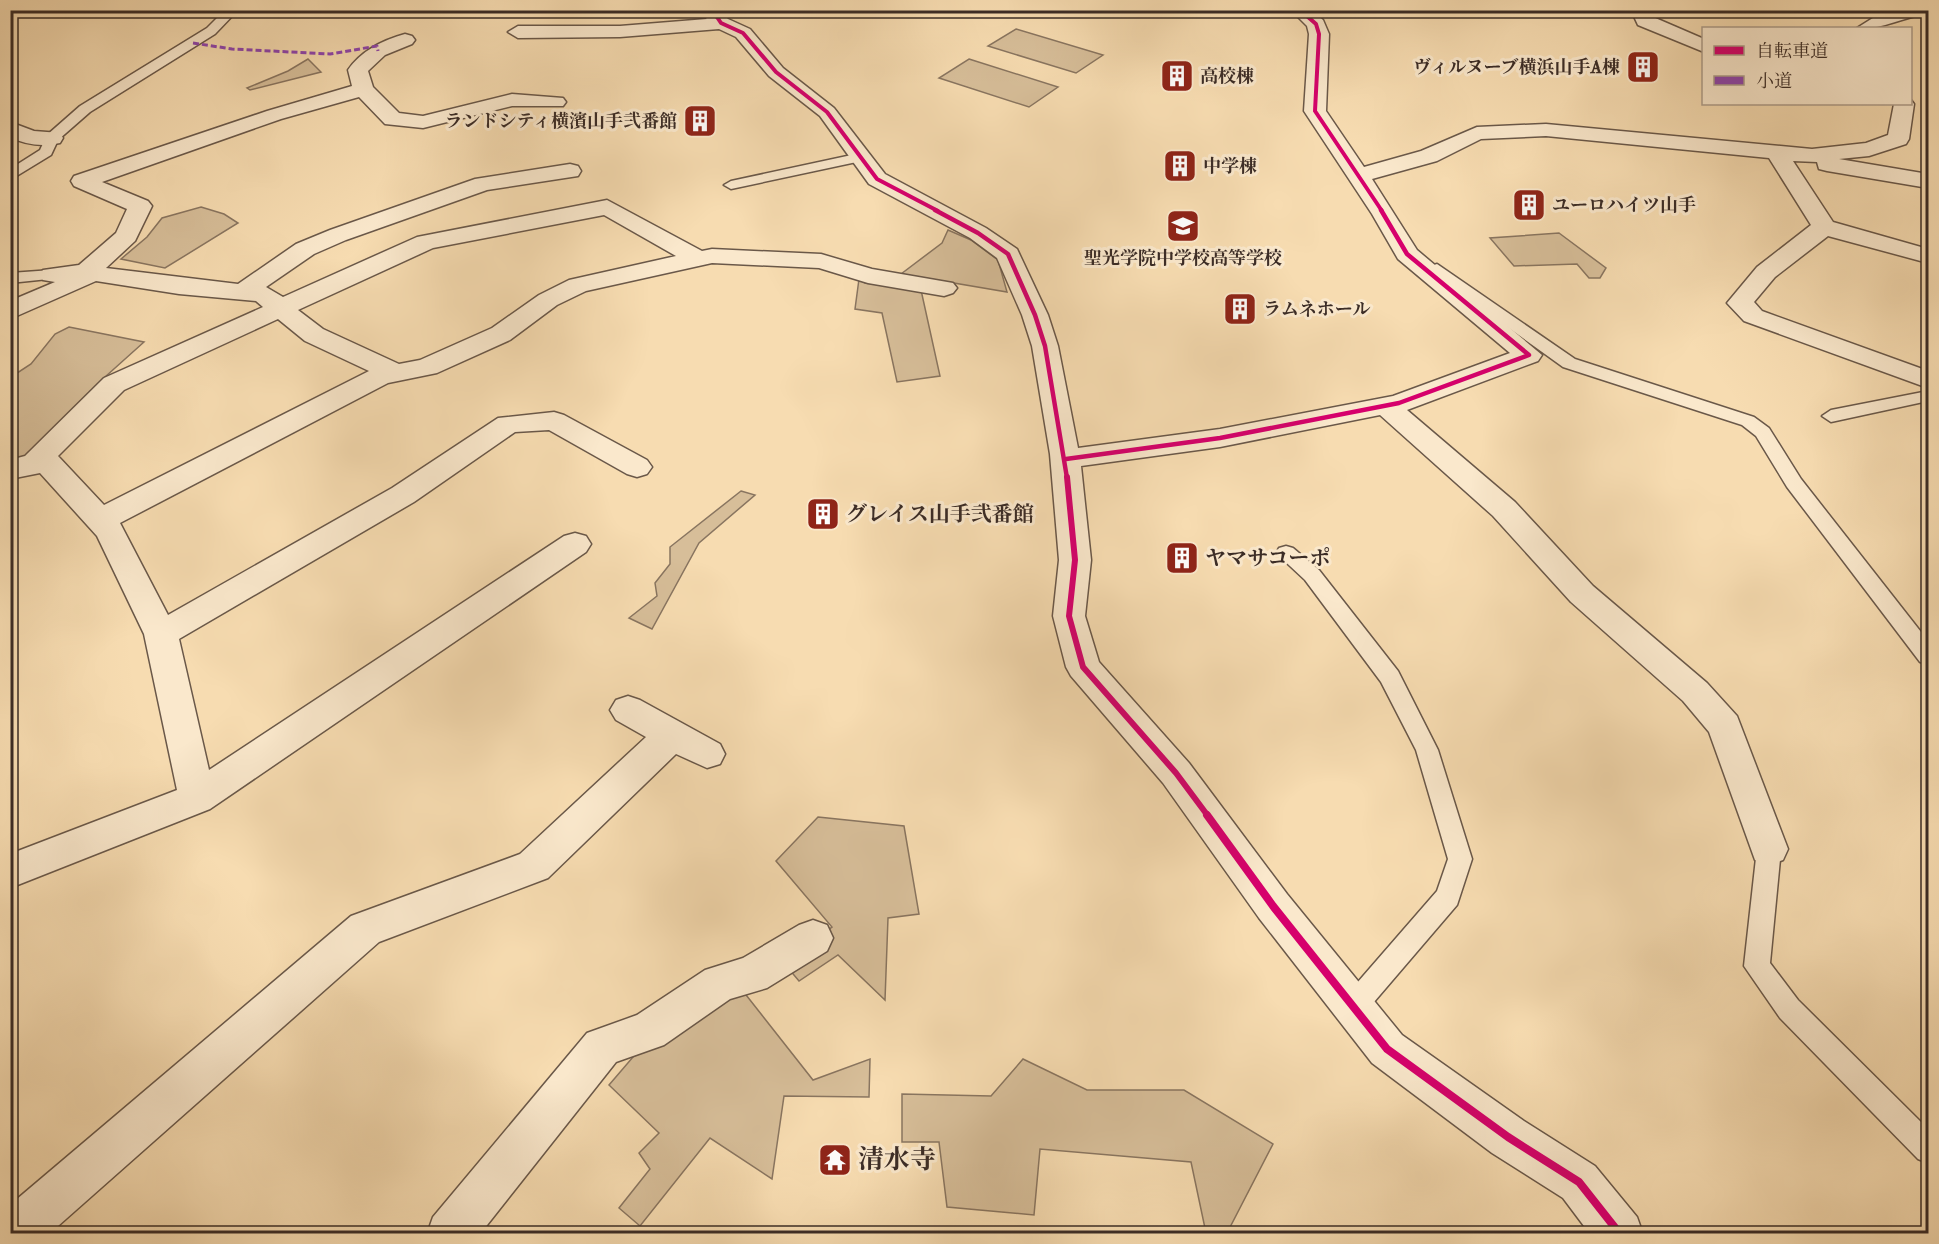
<svg xmlns="http://www.w3.org/2000/svg" width="1939" height="1244" font-family="'IM FELL Double Pica','Noto Serif JP',serif">
<style>
.green{fill:#d7be99;stroke:#897560;stroke-width:1.5}
.lines{fill:none;stroke-linecap:round;stroke-linejoin:round}
.service-casing{stroke:#6a5849;stroke-width:3}
.minor-casing{stroke:#6a5849;stroke-width:3}
.service{fill:#fae8cc;fill-rule:evenodd}
.minor{fill:#fae8cc;fill-rule:evenodd}
.quiet{stroke:#8e44ad;stroke-width:3;stroke-dasharray:6 3;stroke-linecap:butt}
.cycleway-far3-casing{stroke:#fae8cc;stroke-width:6}
.cycleway-far2-casing{stroke:#fae8cc;stroke-width:8}
.cycleway-far1-casing{stroke:#fae8cc;stroke-width:10}
.cycleway-casing{stroke:#fae8cc;stroke-width:11}
.cycleway-far3{stroke:#d6006c;stroke-width:4}
.cycleway-far2{stroke:#d6006c;stroke-width:4.5}
.cycleway-far1{stroke:#d6006c;stroke-width:6}
.cycleway{stroke:#d6006c;stroke-width:8}
.labels{text-anchor:middle;dominant-baseline:central;stroke-width:6;stroke-linejoin:round;paint-order:stroke}
.far-poi-label{font-size:18px;font-weight:bold;fill:#3b2c26;stroke:#fae8cc;text-anchor:start}
.poi-label{font-size:21px;font-weight:bold;fill:#3b2c26;stroke:#fae8cc;text-anchor:start}
.near-poi-label{font-size:26px;font-weight:bold;fill:#3b2c26;stroke:#fae8cc;text-anchor:start}
</style>
<rect width="100%" height="100%" fill="#f7dcb1"/>
<filter id="stains"><feTurbulence type="fractalNoise" baseFrequency=".00333" numOctaves="4"/><feColorMatrix values="0 0 0 0 .2 0 0 0 0 .09 0 0 0 0 .02 0 0 0 .5 -.17"/></filter>
<radialGradient id="worn" r=".72"><stop offset=".6" stop-color="#630" stop-opacity="0"/><stop offset="1" stop-color="#630" stop-opacity=".3"/></radialGradient>
<g class="green">
<path d="M1016 29 1103 55 1076 73 988 46Z"/>
<path d="M308 59 321 72 250 90 247 88 288 71Z"/>
<path d="M969 59 1058 87 1029 107 939 78Z"/>
<path d="M201 207 224 214 238 223 165 268 121 259 147 237 162 218Z"/>
<path d="M948 230 971 240 998 260 1007 292 901 274 942 243Z"/>
<path d="M1559 233 1606 268 1600 278H1589L1577 264 1514 266 1490 238Z"/>
<path d="M859 279 865 283 921 290 940 376 897 382 882 313 855 309Z"/>
<path d="M69 327 144 342 105 377 24 457 11 461V377L31 364 55 334Z"/>
<path d="M741 491 755 495 699 543 652 629 629 618 657 596 655 583 670 564V547Z"/>
<path d="M818 817 904 826 919 914 888 918 885 1000 838 955 799 981 783 962 832 927 776 861Z"/>
<path d="M739 986 813 1080 870 1059 869 1097 784 1096 772 1179 710 1138 640 1226 619 1208 650 1169 639 1153 659 1133 609 1085 633 1057Z"/>
<path d="M1023 1059 1087 1090H1184L1273 1144 1227 1233H1206L1191 1162 1040 1149 1034 1215 947 1207 939 1142H902V1094L991 1096Z"/>
</g>
<g class="lines">
<defs>
<g id="service">
<path d="M225 10H238L215 34 90 112 58 140 51 155 10 180V169L40 150 47 135 80 106 207 28Z"/>
<path d="M861 153 866 154V160L731 189 724 185 731 181Z"/>
<path d="M1437 264 1575 359 1754 417 1769 428 1801 479 1928 641V664L1920 662 1787 487 1756 436 1742 425 1563 367 1431 272 1429 269 1431 266Z"/>
<path d="M52 270 60 275 58 278 10 283V273Z"/>
<path d="M1928 391V401L1831 422 1822 416 1831 410Z"/>
<path d="M1286 546 1293 548 1319 570 1398 671 1438 750 1472 859 1457 905 1362 1016 1353 1019 1344 1016 1340 1007 1344 998 1437 891 1448 859 1416 750 1381 682 1305 580 1276 553 1279 548Z"/>
<path d="M1769 839 1778 842 1781 849 1770 963 1798 1000 1928 1129V1163L1918 1159 1780 1018 1744 966 1757 849 1760 842Z"/>
</g>
<g id="minor">
<path d="M696 10H719L728 19 750 29 783 68 834 108 885 174 986 228 1017 249 1048 315 1058 346 1078 448 1220 429 1393 396 1510 353 1398 259 1372 214 1304 111 1309 34 1307 26 1291 10H1312L1323 20 1329 34 1326 111 1364 167 1421 151 1477 127 1546 124 1812 149 1866 143 1888 135 1894 104H1910L1911 100 1914 104 1909 139 1906 144 1869 156 1839 159 1928 174V188L1827 171 1819 169 1817 162 1793 161 1833 222 1928 249V263L1828 236 1775 277 1754 302 1762 311 1928 371V388L1744 321 1727 303 1757 267 1811 225 1769 158 1546 136 1481 139 1437 161 1372 179 1417 250 1542 355 1538 361 1407 410 1515 502 1593 586 1707 683 1737 716 1788 849 1783 860 1769 865 1755 860 1709 732 1683 701 1571 602 1493 516 1380 415 1220 447 1081 466 1091 560 1085 616 1099 662 1189 763 1287 894 1402 1035 1524 1121 1595 1166 1637 1217 1643 1234H1590L1563 1198 1492 1153 1372 1063 1259 918 1163 783 1071 676 1066 667 1053 616 1059 560 1050 454 1032 346 1022 315 997 258 970 238 869 184 820 116 769 76 736 37 719 29 620 37 518 38 508 32 518 26H620L707 19Z"/>
<path d="M1631 10H1650L1653 17 1704 39V52L1638 25Z"/>
<path d="M1925 10 1923 14C1900 19 1880 30 1857 28L1884 11Z"/>
<path d="M405 34 412 36 415 40 412 44 385 55 368 71 373 87 399 113 423 116 512 94 563 98 566 102 563 106H512L423 128 385 124 359 97 281 119 102 182 148 201 152 206 135 241 106 268 238 284 296 244 330 230 475 179 570 164 578 166 581 171 578 176 487 190 346 240 314 254 266 287 283 297 417 237 607 200 702 251 712 249 821 254 872 269 953 283 957 288 953 293 944 296 868 283 819 268 712 263 586 291 557 305 510 340 437 373 388 383 120 523 168 615 392 488 498 418 554 412 564 415 647 460 652 467 647 474 637 477 627 474 549 430 515 432 414 502 179 639 209 770 564 536 575 533 586 536 591 544 586 552 210 809 10 888V854L177 790 144 634 97 536 40 473 10 479V460L25 456 104 378 263 307 256 301 179 294 96 281 10 319V301L55 282 43 280 40 275 43 270 79 265 116 233 127 209 74 186 71 181 74 176 267 111 352 86 348 70C361 51 383 40 405 34ZM604 215 676 256 569 280 539 295 492 328 420 360 399 364 323 329 298 310 433 248ZM278 319 305 341 369 371 104 505 58 456 124 390Z"/>
<path d="M10 122 34 131 60 133 63 138 60 143C42 147 26 145 10 137Z"/>
<path d="M628 696 640 700 720 744 725 754 720 764 707 768 676 754 548 878 379 942 49 1234H10V1205L351 916 520 854 646 737 616 720 610 710 616 700Z"/>
<path d="M813 920 827 925 833 938 827 951 767 988 730 999 664 1045 616 1062 480 1234H427L433 1217 587 1033 637 1015 705 970 743 958 799 925Z"/>
</g>
</defs>
<use href="#service" class="service-casing"/>
<use href="#minor" class="minor-casing"/>
<use href="#service" class="service"/>
<use href="#minor" class="minor"/>
<path class="quiet" d="M193 43 232 49 330 54 377 46 378 51"/>
<defs>
<g id="cycleway-far3">
<path d="M705 10 717 17 721 23 743 33 776 72 827 112 877 179 938 211"/>
<path d="M1300 10 1316 24 1319 34 1315 111 1382 211"/>
</g>
<g id="cycleway-far2">
<path d="M935 210 978 233 1008 254 1035 315 1045 346 1067 478"/>
<path d="M1066 459 1220 438 1399 403 1529 355 1407 254 1381 210"/>
</g>
<path id="cycleway-far1" d="M1067 477 1075 560 1069 616 1083 667 1176 773 1208 816"/>
<path id="cycleway" d="M1207 815 1273 906 1387 1049 1508 1137 1579 1182 1620 1234"/>
</defs>
<use href="#cycleway-far3" class="cycleway-far3-casing"/>
<use href="#cycleway-far2" class="cycleway-far2-casing"/>
<use href="#cycleway-far1" class="cycleway-far1-casing"/>
<use href="#cycleway" class="cycleway-casing"/>
<use href="#cycleway-far3" class="cycleway-far3"/>
<use href="#cycleway-far2" class="cycleway-far2"/>
<use href="#cycleway-far1" class="cycleway-far1"/>
<use href="#cycleway" class="cycleway"/>
</g>
<defs>
<symbol id="building-square" viewBox="-11 -11 22 22"><rect x="-9" y="-9" width="18" height="18" rx="4" fill="#8f2418" stroke="#fae8cc"/><path d="M-4-6H4V6H1V3H-1V6H-4ZM-2.5-4.3h1.7v1.8h-1.7ZM.8-4.3h1.7v1.8H.8ZM-2.5-1h1.7V.8h-1.7ZM.8-1h1.7V.8H.8Z" fill="#fff"/></symbol>
<symbol id="school-square" viewBox="-11 -11 22 22"><rect x="-9" y="-9" width="18" height="18" rx="4" fill="#8f2418" stroke="#fae8cc"/><path d="M0-5L7-2L0 1L-7-2ZM-4 1L0 2.5L4 1V4Q0 6-4 4Z" fill="#fff"/></symbol>
<symbol id="temple-square" viewBox="-11 -11 22 22"><rect x="-9" y="-9" width="18" height="18" rx="4" fill="#8f2418" stroke="#fae8cc"/><path d="M0-6L5-2H3V0L6.5 2.5H4V6H1.5V3h-3V6H-4V2.5H-6.5L-3 0V-2H-5Z" fill="#fff"/></symbol>
</defs>
<g fill-rule="evenodd">
<use href="#building-square" x="1624" y="48" width="38" height="38"/>
<use href="#building-square" x="1158" y="57" width="38" height="38"/>
<use href="#building-square" x="681" y="102" width="38" height="38"/>
<use href="#building-square" x="1161" y="147" width="38" height="38"/>
<use href="#building-square" x="1510" y="186" width="38" height="38"/>
<use href="#school-square" x="1164" y="207" width="38" height="38"/>
<use href="#building-square" x="1221" y="290" width="38" height="38"/>
<use href="#building-square" x="804" y="495" width="38" height="38"/>
<use href="#building-square" x="1163" y="539" width="38" height="38"/>
<use href="#temple-square" x="816" y="1141" width="38" height="38"/>
</g>
<g class="labels">
<g class="far-poi-label">
<text x="1620" y="67" text-anchor="end">ヴィルヌーブ横浜山手A棟</text>
<text x="1200" y="76">高校棟</text>
<text x="677" y="121" text-anchor="end">ランドシティ横濱山手弐番館</text>
<text x="1203" y="166">中学棟</text>
<text x="1552" y="205">ユーロハイツ山手</text>
<text x="1183" y="258" text-anchor="middle">聖光学院中学校高等学校</text>
<text x="1263" y="309">ラムネホール</text>
</g>
<g class="poi-label">
<text x="846" y="514">グレイス山手弐番館</text>
<text x="1205" y="558">ヤマサコーポ</text>
</g>
<g class="near-poi-label">
<text x="858" y="1160">清水寺</text>
</g>
</g>
<rect width="1939" height="1244" fill="none" stroke="#f7dcb1" stroke-width="36"/>
<rect x="12" y="12" width="1915" height="1220" fill="none" stroke="#3b2c26" stroke-width="3"/>
<rect x="18" y="18" width="1903" height="1208" fill="none" stroke="#3b2c26" stroke-width="1.5"/>
<rect x="1702" y="27" width="210" height="78" fill="#fae8cc" stroke="#ae9d8a" stroke-width="1.5"/>
<rect x="1714" y="46" width="30" height="9" fill="#d6006c" stroke="#ae9d8a" stroke-width="1.5"/>
<text x="1756" y="57" font-size="18" fill="#3b2c26">自転車道</text>
<rect x="1714" y="76" width="30" height="9" fill="#8e44ad" stroke="#ae9d8a" stroke-width="1.5"/>
<text x="1756" y="87" font-size="18" fill="#3b2c26">小道</text>
<rect width="100%" height="100%" filter="url(#stains)"/>
<rect width="100%" height="100%" fill="url(#worn)"/>
</svg>
